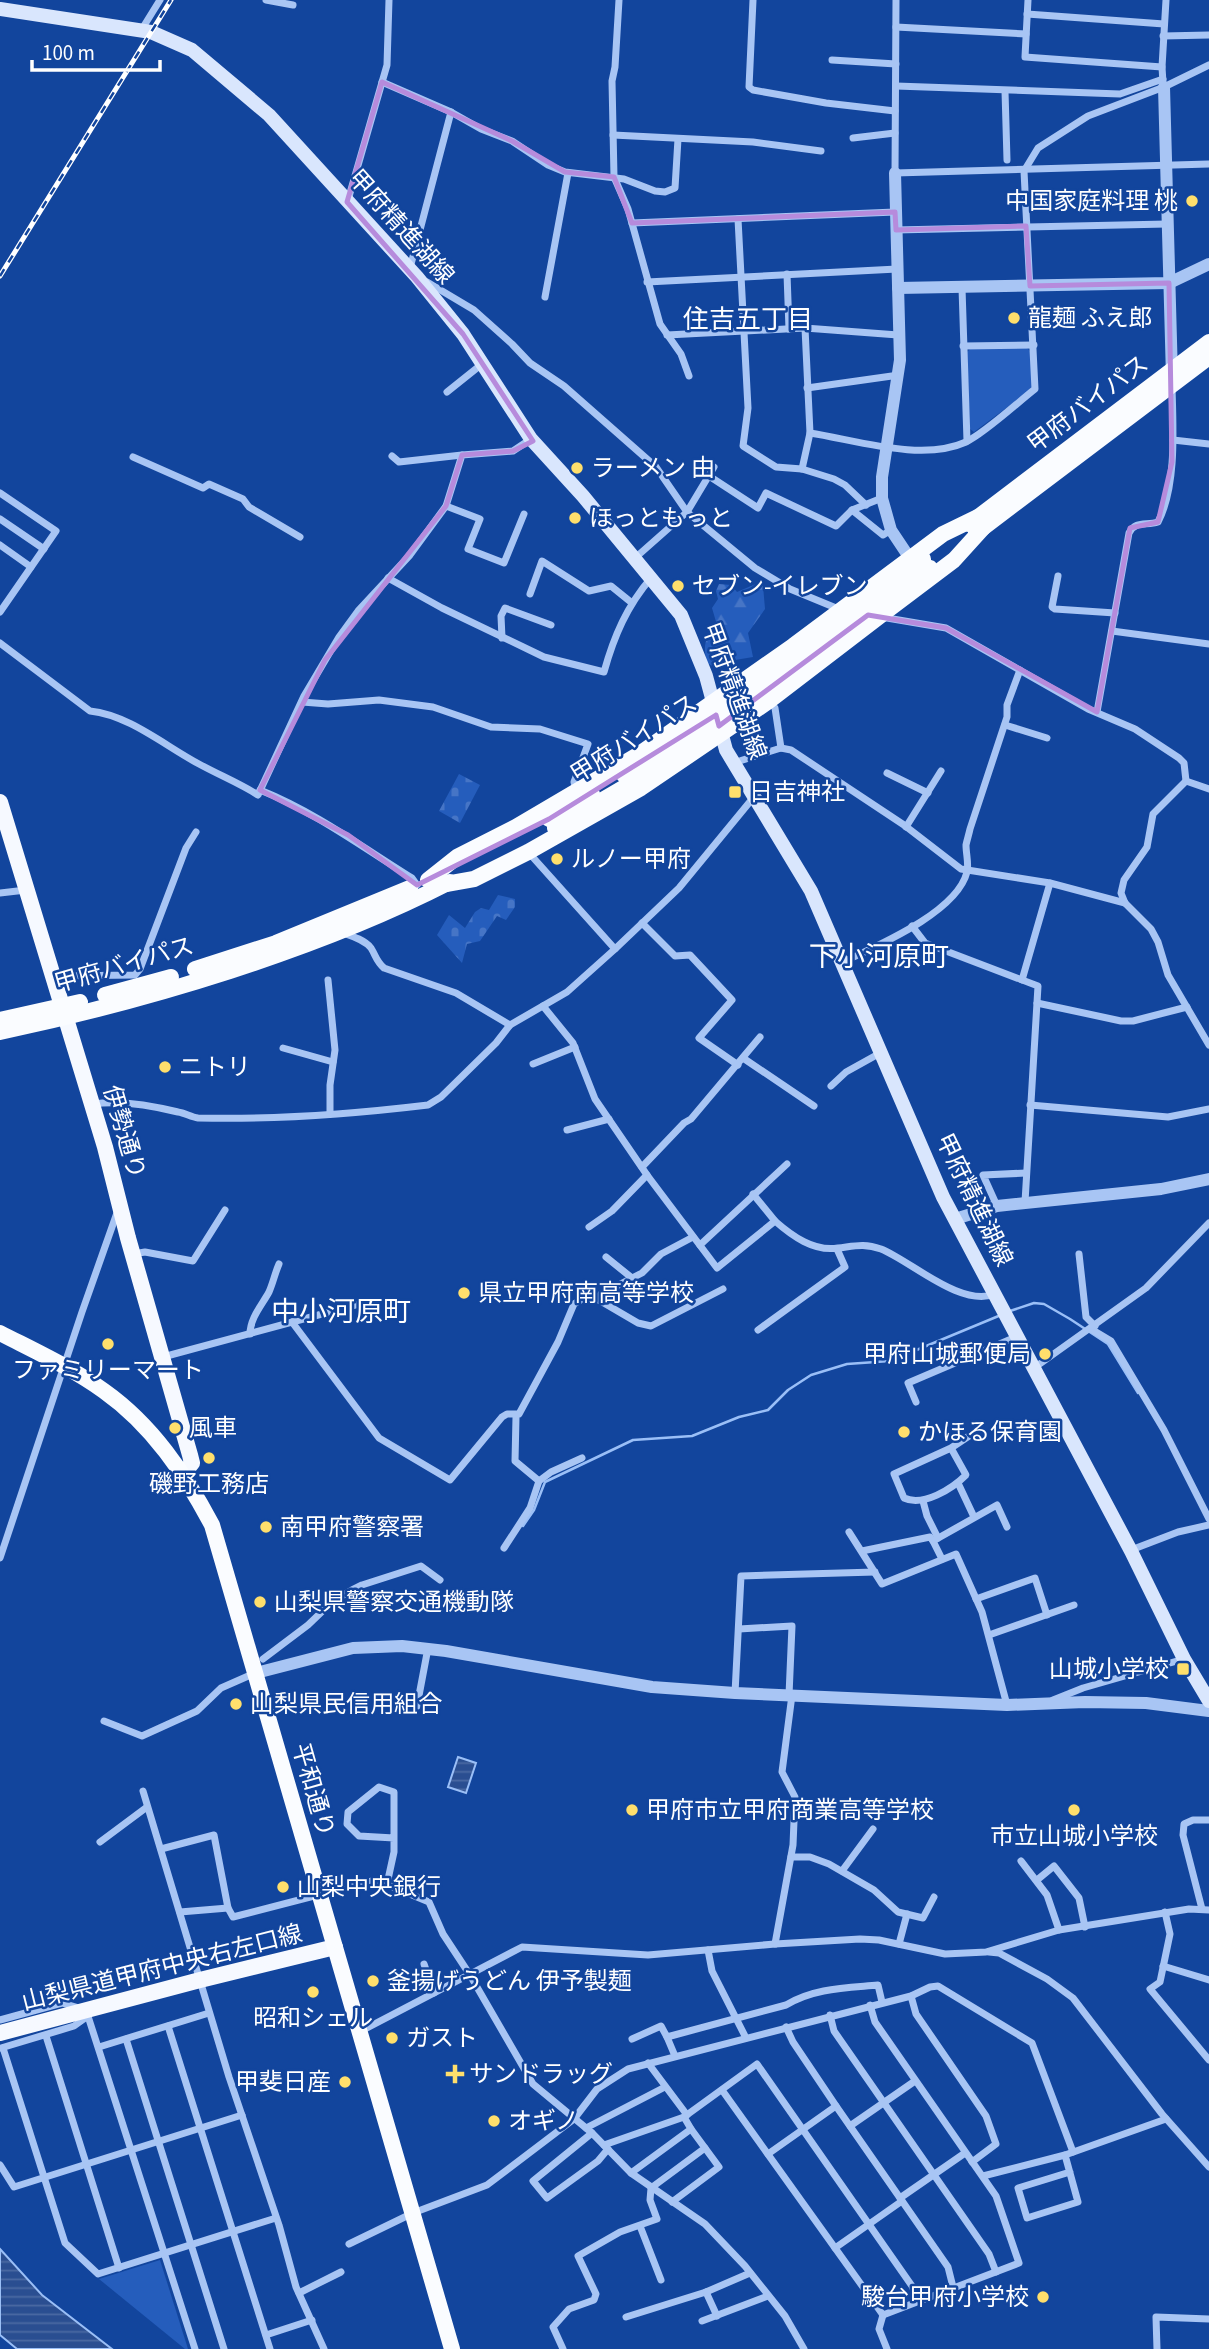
<svg xmlns="http://www.w3.org/2000/svg" width="1209" height="2349" font-family="'Source Sans 3','Noto Sans JP',sans-serif">
<style>
.forest{fill:url(#forest-firs)}
.cemetery{fill:url(#cemetery-stones)}
.park{fill:#255dbc}
.water{fill:url(#water-rules);stroke:#9abff7;stroke-width:2}
.lines{fill:none;stroke-linecap:round;stroke-linejoin:round}
.stream{stroke:#9abff7;stroke-width:2.5}
.minor{stroke:#a8c5f4;stroke-width:7}
.tertiary{stroke:#a8c5f4;stroke-width:12}
.secondary{stroke:#d9e6fd;stroke-width:14}
.primary{stroke:#f6f9ff;stroke-width:16}
.trunk{stroke:#fafcff;stroke-width:16}
.rail-casing{stroke:#fff;stroke-width:5}
.rail{stroke:#12459d;stroke-width:2.5;stroke-dasharray:8;stroke-linecap:butt}
.trunk-bridge{stroke:#fafcff;stroke-width:16}
.marked{fill:none;stroke:#b68bdc;stroke-width:5;stroke-linejoin:round}
.poi-dot{fill:#ffdf6c;stroke:#12459d;stroke-width:2.5}
.labels{text-anchor:middle;dominant-baseline:central;stroke-width:5;stroke-linejoin:round;paint-order:stroke}
.poi-label{font-size:24px;fill:#fff;stroke:#12459d;text-anchor:start}
.street-label{font-size:24px;fill:#fff;stroke:#12459d}
.neighbourhood-label{font-size:26px;fill:#fff;stroke:#12459d}
.quarter-label{font-size:28px;fill:#fff;stroke:#12459d}
</style>
<defs>
<pattern id="forest-firs" width="22" height="20" patternUnits="userSpaceOnUse" patternTransform="scale(1.75)"><rect width="22" height="20" fill="#255dbc"/><path d="M5 1l3.5 6h-7zM16 11l3.5 6h-7z" fill="#4675c6"/></pattern>
<pattern id="cemetery-stones" width="16" height="16" patternUnits="userSpaceOnUse" patternTransform="scale(1.75)"><rect width="16" height="16" fill="#255dbc"/><path d="M2 7V4a2 2 0 0 1 4 0v3zM10 15v-3a2 2 0 0 1 4 0v3z" fill="#4675c6"/></pattern>
<pattern id="water-rules" width="6" height="5" patternUnits="userSpaceOnUse" patternTransform="scale(1.75)"><rect width="6" height="5" fill="#2a4e91"/><path d="M0 2.5h6" fill="none" stroke="#4a69a2"/></pattern>
</defs>
<rect width="100%" height="100%" fill="#12459d"/>
<path class="forest" d="M758 583 763 586 765 609 748 633 753 657 735 660 716 668 707 663C703 646 704 638 717 625L712 608 718 599 716 591 719 584 731 585 737 592Z"/>
<g class="cemetery">
<path d="M459 774 480 785 460 823 439 811Z"/>
<path d="M498 895 515 899V907L506 920 497 916 480 941 467 944 462 963 437 935 449 915 465 928 475 912 481 908 489 910Z"/>
</g>
<g class="park">
<path d="M971 348H1027L1030 351 1033 388 974 432 970 429 967 352Z"/>
<path d="M160 2260 188 2349H185L99 2279Z"/>
</g>
<g class="water">
<path d="M458 1757 476 1763 466 1793 448 1787Z"/>
<path d="M0 2249 42 2295 112 2349H17L0 2335Z"/>
</g>
<g class="lines">
<g class="stream">
<path d="M1010 1311 1034 1303 1044 1304 1070 1319 1108 1344 1138 1393"/>
<path d="M523 1526 534 1510 545 1482 633 1440 692 1436 739 1417 768 1410 788 1390 811 1375 847 1364 890 1361 1001 1315"/>
</g>
<g class="minor">
<path d="M266 0 293 5"/>
<path d="M619 0 615 67 612 81 614 177 628 209 660 324 681 354 689 376"/>
<path d="M753 0 749 87 753 90 826 103 895 111"/>
<path d="M896 0 895 173 1209 164"/>
<path d="M1028 0 1025 57 1162 67"/>
<path d="M1027 14 1164 24"/>
<path d="M896 27 1026 34"/>
<path d="M142 29 160 0"/>
<path d="M1163 36 1209 35"/>
<path d="M832 60 896 64"/>
<path d="M382 82 451 112 481 129 512 141 548 165 565 172 624 179 655 191 665 192 675 188 678 139"/>
<path d="M1163 83 1162 67 1166 0"/>
<path d="M896 86 1120 94 1163 79"/>
<path d="M1005 91 1007 160"/>
<path d="M613 135 753 142 821 151"/>
<path d="M853 138 895 133"/>
<path d="M348 200 387 65 389 0"/>
<path d="M738 219 748 408 743 446 776 467 802 469 834 479 845 485 866 505"/>
<path d="M632 223 895 212"/>
<path d="M896 230 1167 224"/>
<path d="M410 268 451 112"/>
<path d="M787 274 789 329"/>
<path d="M427 282 474 310 512 344 530 363 564 386 656 467 687 512 755 568 790 589 841 610"/>
<path d="M647 282 897 269"/>
<path d="M962 288 967 441"/>
<path d="M545 297 568 173"/>
<path d="M667 335 805 328 898 335"/>
<path d="M963 346 1034 345"/>
<path d="M807 388 899 375"/>
<path d="M447 392 482 364"/>
<path d="M810 433C856 440 922 462 966 442 985 433 1017 403 1035 389L1024 171 1038 148 1088 116 1164 87 1209 65"/>
<path d="M1173 440 1209 444"/>
<path d="M392 456 399 462 462 455"/>
<path d="M133 457 203 488 209 484 243 499 249 507 300 537"/>
<path d="M802 469 810 433 805 328"/>
<path d="M709 476 758 508 766 493 836 526 852 510 882 498"/>
<path d="M0 493 56 531 0 612"/>
<path d="M446 506 480 519 468 549 504 563 524 514"/>
<path d="M852 510 883 535 891 530"/>
<path d="M0 519 44 549"/>
<path d="M0 545 31 567"/>
<path d="M635 558 687 512 714 467"/>
<path d="M1058 576 1052 607 1055 609 1115 613"/>
<path d="M388 578 442 608 544 657 604 672C614 636 627 606 651 578"/>
<path d="M530 594 542 561 589 591 611 586 632 603"/>
<path d="M881 617 946 628 1088 709 1135 729 1179 758 1184 763 1186 781 1209 789"/>
<path d="M1112 631 1209 644"/>
<path d="M502 638 501 616 505 608 551 625"/>
<path d="M0 643 90 711C129 715 165 746 199 764 219 775 239 783 258 795L304 696 339 637 358 611 410 555 446 506 462 455 513 451 531 439"/>
<path d="M302 702 328 704 379 700 433 707 491 727 540 729 588 744 574 782 576 791"/>
<path d="M770 702 775 708 781 748"/>
<path d="M1097 712 1129 533C1136 520 1146 526 1158 522 1177 486 1173 427 1172 387"/>
<path d="M1005 725 1047 738"/>
<path d="M733 763 781 748 791 750 904 825 961 869 1050 883 1125 903"/>
<path d="M887 773 928 793"/>
<path d="M1186 781 1153 814 1147 847 1124 880 1121 893 1125 903 1151 929 1158 942 1168 975 1209 1045"/>
<path d="M260 790C315 812 362 847 412 878L417 885"/>
<path d="M906 827 941 771"/>
<path d="M529 853 615 949"/>
<path d="M0 893 26 890"/>
<path d="M642 923 675 956 690 955 732 1000 699 1038 738 1065"/>
<path d="M912 926 925 943 1038 986 1025 1202"/>
<path d="M343 933C352 936 365 940 371 948 376 956 376 961 384 968L456 993 510 1025"/>
<path d="M843 962C879 945 957 912 967 872 969 864 966 854 966 845 967 840 969 834 970 829L1007 717V705L1020 670"/>
<path d="M52 976 135 975 140 969 186 848 196 832"/>
<path d="M328 980 335 1050 330 1085V1114"/>
<path d="M1022 980 1050 883"/>
<path d="M1037 1003 1121 1021H1133L1187 1007"/>
<path d="M543 1006 573 1043 595 1099 647 1175 717 1268 775 1221C792 1236 814 1252 838 1248 855 1246 864 1243 881 1249 911 1261 961 1308 995 1294"/>
<path d="M283 1048 333 1062"/>
<path d="M743 1058 814 1106"/>
<path d="M533 1064 575 1047"/>
<path d="M831 1086 846 1072 882 1052"/>
<path d="M93 1104C121 1100 150 1105 178 1112 185 1113 191 1117 198 1118 275 1120 353 1114 428 1105L441 1097 496 1043 510 1025 567 992 615 949 679 888 753 798"/>
<path d="M1030 1105 1168 1117 1209 1109"/>
<path d="M567 1130 609 1119"/>
<path d="M642 1167 684 1123 691 1119 760 1037"/>
<path d="M753 1194 775 1221"/>
<path d="M997 1206 983 1175 1026 1173"/>
<path d="M589 1227 612 1211 647 1175"/>
<path d="M700 1245 787 1164"/>
<path d="M133 1254 145 1252 193 1261 225 1210"/>
<path d="M1079 1254 1086 1317 1095 1326"/>
<path d="M606 1257 632 1278"/>
<path d="M597 1299 601 1294 642 1273 661 1254 693 1237"/>
<path d="M292 1322 379 1438 450 1480 502 1417 507 1414H519L558 1342 574 1304 582 1299H597L638 1323 651 1326 723 1289"/>
<path d="M1091 1329 1111 1341 1164 1430 1209 1519"/>
<path d="M758 1330 845 1267 837 1249"/>
<path d="M250 1334C250 1318 262 1305 269 1292 273 1283 275 1273 279 1264"/>
<path d="M163 1357 359 1304"/>
<path d="M1034 1368 1146 1288 1209 1223"/>
<path d="M916 1402 908 1383 1016 1337"/>
<path d="M516 1417 515 1461 539 1481"/>
<path d="M951 1448 966 1475C952 1489 923 1507 904 1498L894 1474 951 1448 969 1436"/>
<path d="M958 1483 974 1517"/>
<path d="M923 1501 927 1516 938 1538"/>
<path d="M849 1532 882 1584 956 1554 982 1612 1007 1705"/>
<path d="M504 1548 530 1508 539 1481 551 1472 582 1458"/>
<path d="M1131 1550 1178 1532 1209 1525"/>
<path d="M862 1551 930 1537 933 1541"/>
<path d="M0 1558 82 1312 118 1210"/>
<path d="M942 1559 933 1541 997 1505 1007 1527"/>
<path d="M976 1599 1035 1578 1047 1615"/>
<path d="M739 1629 792 1626 789 1695"/>
<path d="M989 1635 1074 1605"/>
<path d="M263 1659 308 1625 333 1601 352 1590 362 1585 421 1566 440 1580"/>
<path d="M735 1693 741 1576 875 1572"/>
<path d="M1053 1700 1083 1688 1184 1659"/>
<path d="M417 1706 428 1648"/>
<path d="M104 1721 142 1736 197 1711 221 1688 255 1673"/>
<path d="M143 1791 229 2077 279 2225 296 2287 324 2349"/>
<path d="M100 1842 147 1807"/>
<path d="M161 1849 214 1835 228 1908 233 1917 376 1880 429 1902 443 1934 470 1975 533 2084 592 2133 631 2173 705 2224 745 2266 785 2316 804 2349"/>
<path d="M791 1857H810L829 1864 874 1890 898 1912 923 1918 934 1897"/>
<path d="M1021 1861 1047 1895 1059 1930"/>
<path d="M842 1871 873 1829"/>
<path d="M1037 1880 1054 1866 1079 1898 1085 1927"/>
<path d="M387 1884 394 1852V1792L379 1787 348 1812 347 1824 359 1836 394 1838"/>
<path d="M1202 1909 1183 1835 1184 1824 1193 1820H1209"/>
<path d="M180 1912 228 1908"/>
<path d="M1165 1912 1170 1934 1160 1982 1150 1989 1209 2060"/>
<path d="M775 1944 793 1845 795 1797 782 1772 792 1695"/>
<path d="M899 1944 907 1914"/>
<path d="M708 1950 712 1971 746 2038"/>
<path d="M989 1952 999 1953 1047 1979 1073 1998 1162 2114 1209 2167"/>
<path d="M424 1964 434 1993"/>
<path d="M1163 1966 1209 1980"/>
<path d="M911 1996 916 2014 986 2116 996 2144 972 2162"/>
<path d="M870 2005 875 2022 996 2196 1019 2263 883 2315"/>
<path d="M830 2015 834 2031 989 2254 996 2272"/>
<path d="M0 2020 62 2003 86 2010 195 2349"/>
<path d="M168 2026 270 2349"/>
<path d="M786 2027 793 2042 836 2106 948 2267 953 2287"/>
<path d="M361 2031 522 1947 648 1955 775 1944 860 1939 879 1940 945 1954 986 1952 1059 1930 1189 1909 1209 1910"/>
<path d="M46 2036 119 2268"/>
<path d="M667 2037 675 2056"/>
<path d="M126 2039 224 2349"/>
<path d="M632 2039 661 2026 667 2037 786 2005C814 1988 846 1988 878 1985L882 2002"/>
<path d="M99 2047 209 2013"/>
<path d="M1 2048 74 2026 88 2016"/>
<path d="M3 2048 65 2243 98 2274 276 2218"/>
<path d="M648 2063 687 2115"/>
<path d="M722 2090 883 2315"/>
<path d="M850 2126 915 2081"/>
<path d="M586 2128 665 2087"/>
<path d="M592 2133 533 2181 547 2198 598 2161 608 2149"/>
<path d="M604 2145 684 2117 757 2064 912 2286 918 2301"/>
<path d="M768 2154 836 2106"/>
<path d="M0 2165 14 2187 242 2115"/>
<path d="M1070 2172 1018 2188 1027 2218 1078 2202 1065 2155 1166 2119"/>
<path d="M631 2173 691 2129 684 2117"/>
<path d="M983 2176 1065 2155"/>
<path d="M900 2198 965 2153"/>
<path d="M672 2202 719 2167 705 2148"/>
<path d="M640 2226 661 2280"/>
<path d="M349 2244 413 2213 487 2185 574 2119 597 2089 628 2069 911 1996 930 1987 938 1986 1032 2043 1073 2152"/>
<path d="M835 2248 902 2201"/>
<path d="M706 2292 717 2316"/>
<path d="M299 2293 341 2272"/>
<path d="M883 2315 879 2329 887 2349"/>
<path d="M626 2317 706 2292 750 2273"/>
<path d="M702 2321 768 2296"/>
<path d="M266 2335 312 2320"/>
<path d="M563 2349 553 2327 569 2309 594 2300 596 2294 578 2256 620 2232 657 2219 650 2200 651 2188 705 2148 691 2129"/>
<path d="M1157 2349 1156 2317 1209 2319"/>
</g>
<g class="tertiary">
<path d="M1164 87 1172 377"/>
<path d="M895 173 900 360 882 477V498L891 530 909 557"/>
<path d="M898 288 1169 283 1209 264"/>
<path d="M955 1219 997 1206 1161 1189 1209 1179"/>
<path d="M256 1673 353 1648 402 1646 446 1651 652 1687 735 1693 1007 1705 1085 1702 1146 1703 1209 1711"/>
</g>
<path class="secondary" d="M0 9 151 32 192 50 269 115 417 277 463 334 531 439 583 496 681 615 706 676 726 750 811 891 943 1197 1131 1551 1184 1659 1209 1701"/>
<g class="primary">
<path d="M0 802 105 1147 128 1238 190 1455 192 1463 183 1474"/>
<path d="M0 2033 200 1980 335 1947"/>
</g>
<g class="trunk">
<path d="M969 524 1209 342"/>
<path d="M976 533 1209 357"/>
<path d="M428 880 457 857 516 827 638 755 793 646 943 534 978 517"/>
<path d="M446 884 474 879 528 852 641 788 769 701 880 616 954 560 983 528"/>
<path d="M195 969 276 943 410 888"/>
<path d="M105 995 171 977"/>
<path d="M0 1020 80 1002"/>
<path d="M0 1032C149 1000 315 951 450 882"/>
<path d="M0 1333C35 1351 72 1368 104 1391 152 1425 185 1474 212 1525L452 2349"/>
</g>
<defs>
<path id="rail" d="M0 276 171 0"/>
</defs>
<use href="#rail" class="rail-casing"/>
<use href="#rail" class="rail"/>
<g class="trunk-bridge">
<path d="M624 775 711 718 923 559"/>
<path d="M549 819 592 794"/>
<path d="M555 828 637 780 714 730 930 568"/>
</g>
</g>
<path class="marked" d="M382 82 512 141 565 172 614 177 632 223 895 212 896 230 1026 226 1030 286 1169 283 1172 462 1158 522 1130 528 1097 712 946 628 868 615 719 726 716 715 549 819 417 885 348 835 260 790 325 660 446 506 462 455 513 451 533 441 463 334 347 202Z"/>
<g class="poi-dot">
<circle cx="1192" cy="201" r="7"/>
<circle cx="1014" cy="318" r="7"/>
<circle cx="577" cy="468" r="7"/>
<circle cx="575" cy="518" r="7"/>
<circle cx="678" cy="586" r="7"/>
<rect x="728" y="785" width="14" height="14" rx="3.5"/>
<circle cx="557" cy="859" r="7"/>
<circle cx="165" cy="1067" r="7"/>
<circle cx="464" cy="1293" r="7"/>
<circle cx="108" cy="1344" r="7"/>
<circle cx="1045" cy="1354" r="7"/>
<circle cx="175" cy="1428" r="7"/>
<circle cx="904" cy="1432" r="7"/>
<circle cx="209" cy="1458" r="7"/>
<circle cx="266" cy="1527" r="7"/>
<circle cx="260" cy="1602" r="7"/>
<rect x="1176" y="1662" width="14" height="14" rx="3.5"/>
<circle cx="236" cy="1704" r="7"/>
<circle cx="632" cy="1810" r="7"/>
<circle cx="1074" cy="1810" r="7"/>
<circle cx="283" cy="1887" r="7"/>
<circle cx="373" cy="1981" r="7"/>
<circle cx="313" cy="1992" r="7"/>
<circle cx="392" cy="2038" r="7"/>
<path d="M451.5 2063.5h7v7h7v7h-7v7h-7v-7h-7v-7h7z"/>
<circle cx="345" cy="2082" r="7"/>
<circle cx="494" cy="2121" r="7"/>
<circle cx="1043" cy="2297" r="7"/>
</g>
<g class="labels">
<g class="poi-label">
<text x="1178" y="201" text-anchor="end">中国家庭料理 桃</text>
<text x="1028" y="318">龍麺 ふえ郎</text>
<text x="591" y="468">ラーメン 由</text>
<text x="589" y="518">ほっともっと</text>
<text x="692" y="586">セブン-イレブン</text>
<text x="749" y="792">日吉神社</text>
<text x="571" y="859">ルノー甲府</text>
<text x="179" y="1067">ニトリ</text>
<text x="478" y="1293">県立甲府南高等学校</text>
<text x="1031" y="1354" text-anchor="end">甲府山城郵便局</text>
<text x="108" y="1370" text-anchor="middle">ファミリーマート</text>
<text x="189" y="1428">風車</text>
<text x="918" y="1432">かほる保育園</text>
<text x="209" y="1484" text-anchor="middle">磯野工務店</text>
<text x="280" y="1527">南甲府警察署</text>
<text x="274" y="1602">山梨県警察交通機動隊</text>
<text x="1169" y="1669" text-anchor="end">山城小学校</text>
<text x="250" y="1704">山梨県民信用組合</text>
<text x="646" y="1810">甲府市立甲府商業高等学校</text>
<text x="1074" y="1836" text-anchor="middle">市立山城小学校</text>
<text x="297" y="1887">山梨中央銀行</text>
<text x="387" y="1981">釜揚げうどん 伊予製麺</text>
<text x="313" y="2018" text-anchor="middle">昭和シェル</text>
<text x="406" y="2038">ガスト</text>
<text x="469" y="2074">サンドラッグ</text>
<text x="331" y="2082" text-anchor="end">甲斐日産</text>
<text x="508" y="2121">オギノ</text>
<text x="1029" y="2297" text-anchor="end">駿台甲府小学校</text>
</g>
<g class="street-label">
<text transform="translate(401 227) rotate(48)">甲府精進湖線</text>
<text transform="translate(1088 404) rotate(-37)">甲府バイパス</text>
<text transform="translate(734 691) rotate(70)">甲府精進湖線</text>
<text transform="translate(634 739) rotate(-32)">甲府バイパス</text>
<text transform="translate(124 965) rotate(-16)">甲府バイパス</text>
<text transform="translate(124 1132) rotate(74)">伊勢通り</text>
<text transform="translate(974 1200) rotate(64)">甲府精進湖線</text>
<text transform="translate(313 1790) rotate(74)">平和通り</text>
<text transform="translate(162 1968) rotate(-14)">山梨県道甲府中央右左口線</text>
</g>
<g class="neighbourhood-label">
<text x="748" y="319">住吉五丁目</text>
</g>
<g class="quarter-label">
<text x="879" y="957">下小河原町</text>
<text x="341" y="1312">中小河原町</text>
</g>
</g>
<path d="M32 60v10h128v-10" fill="none" stroke="#ffffff" stroke-width="3.5"/>
<text x="42" y="60" font-size="21" fill="#ffffff" stroke="#12459d" stroke-width="5" paint-order="stroke">100 m</text>
</svg>
